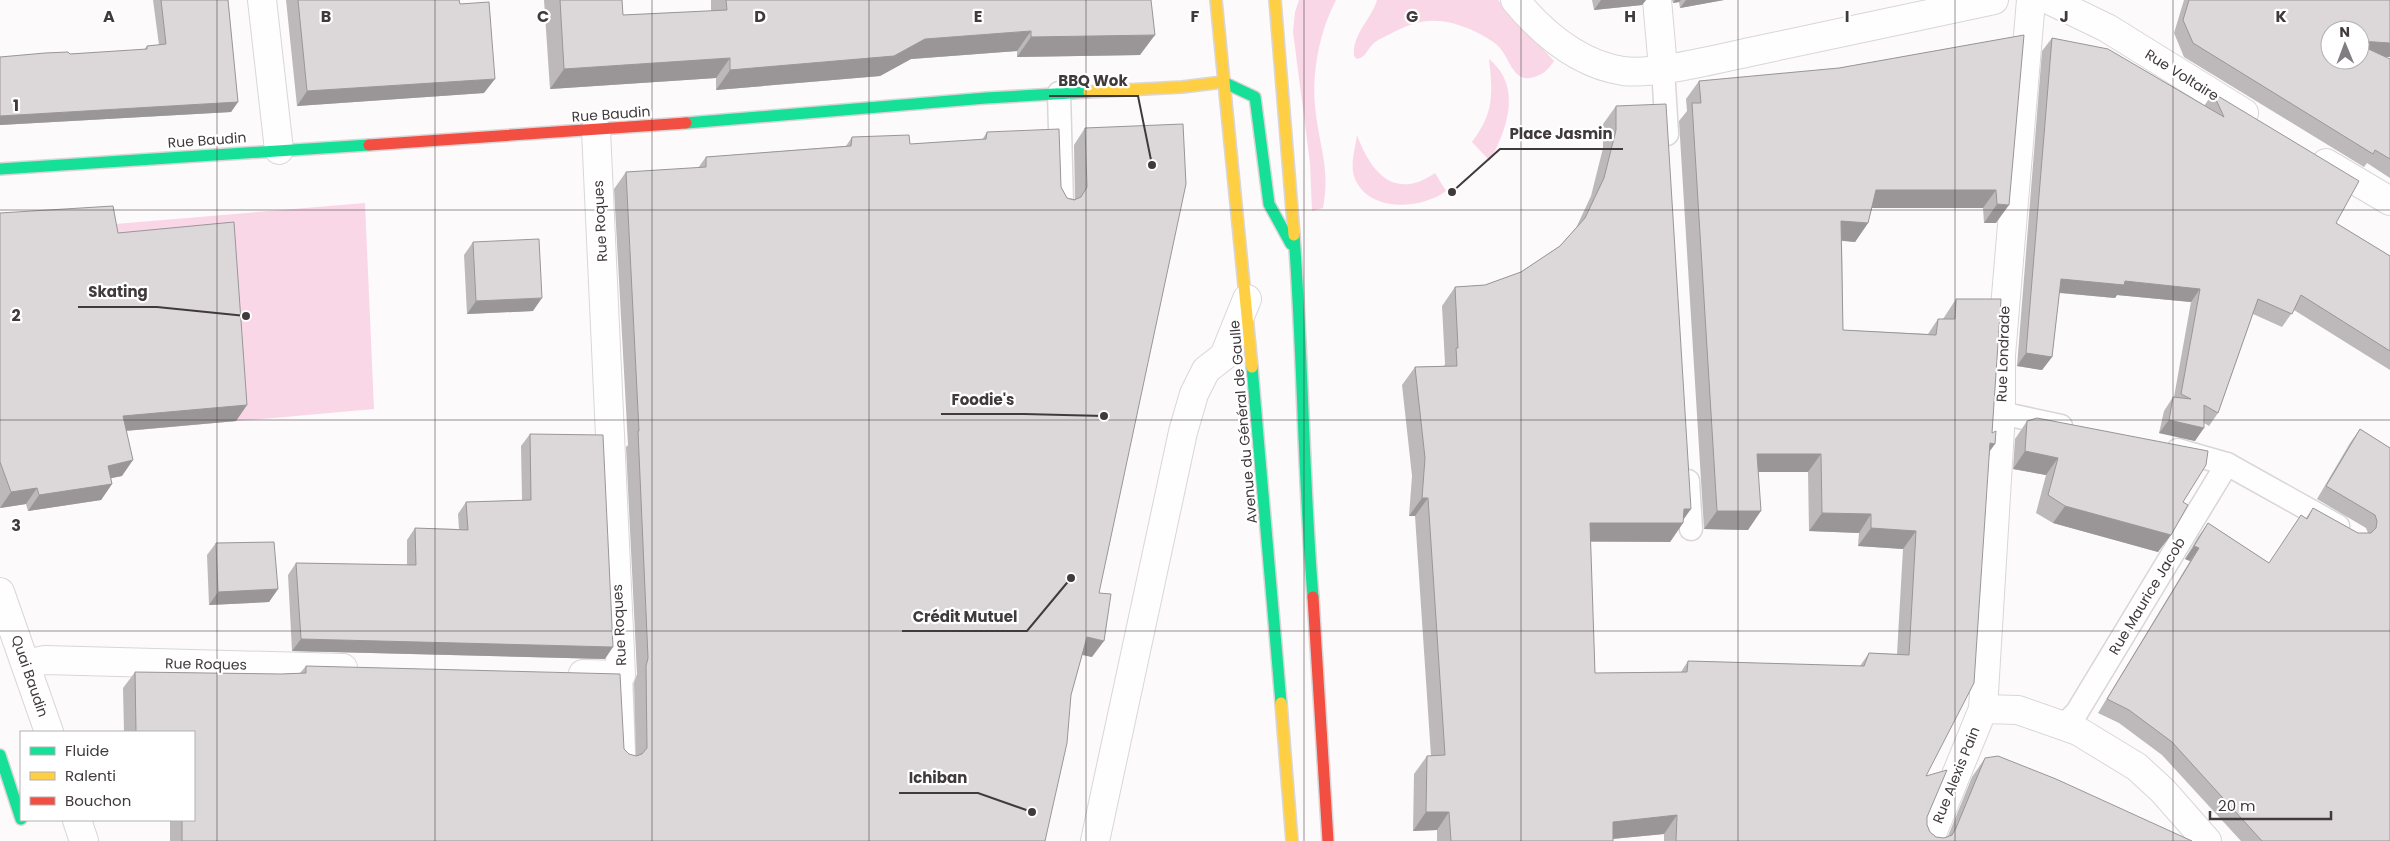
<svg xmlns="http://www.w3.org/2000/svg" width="2390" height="841" font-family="Poppins,sans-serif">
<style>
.green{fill:#fad7e7}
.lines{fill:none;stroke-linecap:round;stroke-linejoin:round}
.lane-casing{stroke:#dad6d7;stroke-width:25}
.street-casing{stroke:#dad6d7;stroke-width:30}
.fast-casing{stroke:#dad6d7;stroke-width:14}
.slow-casing{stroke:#dad6d7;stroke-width:14}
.jam-casing{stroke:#dad6d7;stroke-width:14}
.lane{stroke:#fffefe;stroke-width:22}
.street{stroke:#fffefe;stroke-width:28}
.fast{stroke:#16e098;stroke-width:11}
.slow{stroke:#ffcf43;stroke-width:11}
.jam{stroke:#f24e42;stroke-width:11}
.wall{fill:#bdb9bb}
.shaded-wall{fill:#9a9698}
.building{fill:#dcd7d9;stroke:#9a9698}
.grid{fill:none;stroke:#413a3d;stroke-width:1;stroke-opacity:0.55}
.labels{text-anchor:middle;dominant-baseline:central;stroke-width:4.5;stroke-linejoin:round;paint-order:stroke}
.street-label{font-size:14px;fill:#413a3d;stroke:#fff}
.grid-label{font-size:16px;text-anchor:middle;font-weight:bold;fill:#413a3d;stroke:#fff;stroke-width:4.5;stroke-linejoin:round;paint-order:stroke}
.leader{fill:none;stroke:#413a3d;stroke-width:2}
.callout-dot{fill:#413a3d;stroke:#fff;stroke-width:2}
.callout-label{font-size:15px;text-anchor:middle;font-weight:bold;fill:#413a3d;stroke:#fff;stroke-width:4.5;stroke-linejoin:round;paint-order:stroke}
</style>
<rect width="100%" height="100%" fill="#fcfafb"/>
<g class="green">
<path d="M1299 0H1336C1320 31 1312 70 1315 105 1318 144 1331 167 1323 208L1312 211 1310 163 1293 32 1295 12Z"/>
<path d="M1377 0H1498L1554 61C1548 70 1542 76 1530 78 1512 81 1509 55 1497 45 1485 35 1467 27 1452 23 1428 17 1410 23 1390 34 1384 37 1377 40 1373 44 1367 50 1365 58 1357 59L1354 56C1352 34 1371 20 1377 0Z"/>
<path d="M1489 59C1523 87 1507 129 1490 161L1472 142C1494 113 1493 94 1489 59Z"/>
<path d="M1357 135C1371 173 1395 201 1435 173L1446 191C1422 209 1372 213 1356 181 1349 167 1355 150 1357 135Z"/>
<path d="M365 203 374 409 137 430 115 224Z"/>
</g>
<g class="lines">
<defs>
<g id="lane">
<path d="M1663 68 1667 134"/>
<path d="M1059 93 1062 203"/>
<path d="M2001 413 2061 426"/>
<path d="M2178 450 2227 464 2338 526"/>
<path d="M1688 481 1691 529"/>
<path d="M621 675 624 754"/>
<path d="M2063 726 2077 712 2227 464"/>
</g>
<g id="street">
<path d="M262 0 279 150"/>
<path d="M1515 0C1543 34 1578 64 1623 71 1654 75 1718 59 1750 52 1831 35 1913 17 1994 0"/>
<path d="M1657 0 1663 68"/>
<path d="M2049 0 2107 28 2244 113"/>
<path d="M2326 163 2390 201"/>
<path d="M0 592 49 732"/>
<path d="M26 664 45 660 343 668"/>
<path d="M583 674 621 675 596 130"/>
<path d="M1983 709 2018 710 2078 731 2137 767 2163 791 2207 841"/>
<path d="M77 820 84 841"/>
<path d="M1095 841 1183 432 1194 394 1206 370 1224 356 1247 299"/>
<path d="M1929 841 1983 709 2001 413V355L2031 0"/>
</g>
<g id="fast">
<path d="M1223 82 1255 97 1269 204 1291 244"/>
<path d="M686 123 986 98 1089 92"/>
<path d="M0 169 369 145"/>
<path d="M1294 235C1303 355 1303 477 1313 597"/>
<path d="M1252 367 1281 703"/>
<path d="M0 755 21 819"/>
</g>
<g id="slow">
<path d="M1216 0 1252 367"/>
<path d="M1275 0 1294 235"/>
<path d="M1089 92 1182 87 1223 82"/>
<path d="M1281 703 1292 841"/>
</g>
<g id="jam">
<path d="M369 145 686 123"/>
<path d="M1313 597 1328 841"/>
</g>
</defs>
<use href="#lane" class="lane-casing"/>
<use href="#street" class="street-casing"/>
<use href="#fast" class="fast-casing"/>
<use href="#slow" class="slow-casing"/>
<use href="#jam" class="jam-casing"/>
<use href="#lane" class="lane"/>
<use href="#street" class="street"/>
<use href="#fast" class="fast"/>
<use href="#slow" class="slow"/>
<use href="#jam" class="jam"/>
</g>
<g class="wall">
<path d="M153 0H228L238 102 231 112 0 125V57L70 54 144 50 147 46 159 45Z"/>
<path d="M286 0H459L484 93 297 106Z"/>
<path d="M544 0H622L623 15 711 11V0H1151L1140 55 1017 57V51L911 59 880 76 716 90V78L550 89Z"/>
<path d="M1592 0H1646L1642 5 1594 10Z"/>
<path d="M1672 0H1724L1680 8 1679 2 1673 3Z"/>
<path d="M2184 0H2390V57H2384L2390 59V178L2367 163 2364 167 2184 57 2174 33Z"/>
<path d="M2024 35 1996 223H1984L1983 208H1872L1868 223 1855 242 1842 241 1843 330 1928 334 1938 319H1943L1956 299 1990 452 1926 776 1927 817V825L1930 832 1936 837 1944 838 1948 836 1972 777 1985 758 2192 841H1664V834L1613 839V841H1437V830L1413 831 1414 774 1427 756H1431L1415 516H1409L1412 476 1402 385 1415 367 1444 366 1445 364 1442 306 1455 287 1485 285 1521 272 1560 246 1576 228 1591 196 1603 148V124L1616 106 1683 520V523L1670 542H1590L1595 673 1681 672 1688 661 1860 666 1869 653 1897 654 1903 549 1858 546 1859 533 1809 531 1808 472H1758L1748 530 1704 529 1679 121 1687 111 1686 99 1699 81 1839 68Z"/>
<path d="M2052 38 2204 106 2213 93 2336 223 2390 256V370L2294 310 2282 327 2253 314 2218 413 2209 426 2204 423 2195 441 2159 433 2164 411 2173 397H2174L2191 302 2117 295 2115 298 2059 293 2052 357 2042 370 2017 366 2042 51Z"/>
<path d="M1085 128 1099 593 1092 657 1082 655 1071 695 1045 841H170V820H194V732H124L123 688 135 672 281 674 300 673 306 666 624 749 629 754 636 756 634 683 637 674 626 447 628 445 614 189 626 172 698 168 706 157 846 146 852 137 910 144 982 140 987 132 1061 187 1067 198 1075 199 1074 145Z"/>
<path d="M0 213 118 233 247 405 236 421 126 431 122 476 111 478 112 484 101 500 28 511 26 504 0 508Z"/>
<path d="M473 242 533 311 467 314 464 255Z"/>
<path d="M2027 421 2183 502 2158 552 2053 523 2036 513 2046 475 2013 469 2015 439Z"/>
<path d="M2360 429 2390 448V841H2241L2162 755 2119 723 2098 713 2190 561 2185 559 2198 537 2208 523 2269 563 2306 518 2313 508 2358 533H2368L2366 528 2317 499 2350 443Z"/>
<path d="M530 434 605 659 292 651 288 575 296 563 407 565V540L415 528 459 529 458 514 466 502 522 500 521 446Z"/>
<path d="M216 543 278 589 269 602 209 605 207 555Z"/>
</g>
<g class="shaded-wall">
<path d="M1601 0H1646L1642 5 1594 10Z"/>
<path d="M1675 0H1681L1679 2 1673 3Z"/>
<path d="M1686 0H1724L1680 8Z"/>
<path d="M1031 31 1017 51 911 59 880 76 716 90 730 70 925 39Z"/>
<path d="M1155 35 1140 55 1017 57 1031 37Z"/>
<path d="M2360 41 2390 43V57L2360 55Z"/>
<path d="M730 58 716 78 550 89 564 69Z"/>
<path d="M495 79 484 93 297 106 307 91Z"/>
<path d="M238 102 231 112 0 125V116Z"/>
<path d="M1876 190H1996L1983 208H1864Z"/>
<path d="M1997 204 2009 205 1996 223H1984Z"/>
<path d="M1841 221 1868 223 1855 242 1829 239Z"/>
<path d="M2061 279 2125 281 2200 289 2191 302 2117 295 2115 298 2052 292Z"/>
<path d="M542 298 533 311 467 314 476 301Z"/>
<path d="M2026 353 2052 357 2042 370 2017 366Z"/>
<path d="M247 405 236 421 112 432 123 416Z"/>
<path d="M2169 420 2204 428 2195 441 2159 433Z"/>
<path d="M1990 443 1995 444 1982 462Z"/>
<path d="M2025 451 2058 458 2046 475 2013 469Z"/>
<path d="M1757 454H1821L1808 472H1744Z"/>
<path d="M133 460 122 476 97 481 108 466Z"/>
<path d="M112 484 101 500 28 511 39 495Z"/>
<path d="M37 488 26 504 0 508 11 492Z"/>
<path d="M1422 498H1428L1415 516H1409Z"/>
<path d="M2065 506 2171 535 2158 552 2053 523Z"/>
<path d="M1684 509H1691L1681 523H1683L1670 542 1577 541 1590 523Z"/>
<path d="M1717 511H1761L1748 530 1704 529Z"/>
<path d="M1822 513 1871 514 1859 533 1809 531Z"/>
<path d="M1871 528 1916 531 1903 549 1858 546Z"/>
<path d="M2194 546 2199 548 2190 561 2185 559Z"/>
<path d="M278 589 269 602 209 605 218 592Z"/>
<path d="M1087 637 1104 641 1092 657 1075 653Z"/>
<path d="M301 639 613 647 605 659 292 651Z"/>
<path d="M1426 812H1449L1437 830 1413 831Z"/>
<path d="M1677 815 1664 834 1600 840 1613 822Z"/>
</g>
<g class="building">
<path d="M161 0H228L238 102 0 116V57L45 53 68 52 70 54 147 49V46L166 44Z"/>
<path d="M298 0H459L460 4 489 2 495 79 307 91Z"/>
<path d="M560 0H622L623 15 727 10 726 0H1151L1155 35 1031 37V31L925 39 894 56 730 70V58L564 69Z"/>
<path d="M2189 0H2390V43L2360 41V30H2330V60H2360V45L2390 59V159L2375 150 2373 154 2193 43 2183 20Z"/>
<path d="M2024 35 2009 205 1997 204 1996 190H1876L1868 223 1841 221 1843 330 1936 335 1938 319H1955L1956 299H2001L1992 433 1996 431 1995 444 1990 443 1974 683 1926 776 1947 770 1927 817V825L1930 832 1936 837 1944 838 1952 835 1956 828 1985 758 1998 756 2056 779 2192 841H1676L1677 815 1613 822V841H1451L1449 812H1426L1427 756 1445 755 1428 498H1422L1425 458 1415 367 1457 366 1456 348H1458L1455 287 1485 285 1521 272 1560 246 1585 218 1604 178 1616 130V106L1666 104 1691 509H1684L1683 523H1590L1595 673 1687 672 1688 661 1864 666 1869 653 1909 655 1916 531 1871 528V514L1822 513 1821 454H1757L1761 511H1717L1692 103H1701L1699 81 1839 68Z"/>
<path d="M2052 38 2108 49 2224 117 2213 93 2359 181 2336 223 2390 256V351L2301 295 2292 314 2258 299 2218 413 2204 405V428L2169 420 2173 397 2191 399 2181 394 2200 289 2125 281 2124 285 2061 279 2052 357 2026 353Z"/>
<path d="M1183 124 1186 184 1099 593 1111 594 1104 641 1087 637 1071 695 1067 743 1045 841H182V820H194V732H136L135 672 281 674 306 673V666L620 674 624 749 629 754 636 756 642 754 647 748 646 666 648 658 638 431H639L626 172 706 167V157L851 146 852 137 909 135 910 144 986 139 987 132 1059 129 1061 187 1067 198 1074 200 1081 197 1087 187 1085 128Z"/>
<path d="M113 206 118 233 234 222 247 405 123 416 133 460 108 466 112 484 39 495 37 488 11 492 0 462V213Z"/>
<path d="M539 239 542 298 476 301 473 242Z"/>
<path d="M2037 418 2208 451 2206 465 2183 502 2188 505 2171 535 2065 506 2048 495 2058 458 2025 451 2027 421Z"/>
<path d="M2360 429 2390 448V841H2262L2172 742 2129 710 2107 699 2199 548 2194 546 2208 523 2269 563 2301 515 2307 519 2313 508 2358 533H2371L2376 528 2377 521 2375 515 2326 486Z"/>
<path d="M530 434 603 435 613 647 301 639 296 563 416 565 415 528 468 530 466 502 531 500Z"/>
<path d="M274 542 278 589 218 592 216 543Z"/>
</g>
<path class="grid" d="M217 0V841M435 0V841M652 0V841M869 0V841M1086 0V841M1304 0V841M1521 0V841M1738 0V841M1955 0V841M2173 0V841M0 210H2390M0 420H2390M0 631H2390"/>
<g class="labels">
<g class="street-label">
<text transform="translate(2182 75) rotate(32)">Rue Voltaire</text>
<text transform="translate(611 114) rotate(-4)">Rue Baudin</text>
<text transform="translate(207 140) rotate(-4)">Rue Baudin</text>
<text transform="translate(600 221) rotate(-93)">Rue Roques</text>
<text transform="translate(2003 354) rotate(-88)">Rue Londrade</text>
<text transform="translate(1243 422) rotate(-95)">Avenue du Général de Gaulle</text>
<text transform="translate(2147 596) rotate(-59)">Rue Maurice Jacob</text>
<text transform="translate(619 625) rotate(-93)">Rue Roques</text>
<text transform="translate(206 664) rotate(1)">Rue Roques</text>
<text transform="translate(30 676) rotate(71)">Quai Baudin</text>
<text transform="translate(1956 775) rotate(-68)">Rue Alexis Pain</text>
</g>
</g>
<g class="grid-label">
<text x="109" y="22">A</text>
<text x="326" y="22">B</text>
<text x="543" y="22">C</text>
<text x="760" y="22">D</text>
<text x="978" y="22">E</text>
<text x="1195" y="22">F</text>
<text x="1412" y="22">G</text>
<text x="1630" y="22">H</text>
<text x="1847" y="22">I</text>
<text x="2064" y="22">J</text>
<text x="2281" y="22">K</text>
<text x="16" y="111">1</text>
<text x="16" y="321">2</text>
<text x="16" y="531">3</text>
</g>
<path class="leader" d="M1152 165L1138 96H1049M1452 192L1500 149H1623M246 316L157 307H78M1104 416L1024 414H941M1071 578L1027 631H902M1032 812L978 793H899"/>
<g class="callout-dot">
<circle cx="1152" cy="165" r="5"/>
<circle cx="1452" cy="192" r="5"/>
<circle cx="246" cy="316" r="5"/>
<circle cx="1104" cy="416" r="5"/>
<circle cx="1071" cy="578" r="5"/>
<circle cx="1032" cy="812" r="5"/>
</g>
<g class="callout-label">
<text x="1093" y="86">BBQ Wok</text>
<text x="1561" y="139">Place Jasmin</text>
<text x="118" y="297">Skating</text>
<text x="983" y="405">Foodie's</text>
<text x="965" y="622">Crédit Mutuel</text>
<text x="938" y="783">Ichiban</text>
</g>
<rect x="20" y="731" width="175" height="90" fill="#ffffff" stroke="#b3b0b1"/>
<rect x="30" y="747" width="25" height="8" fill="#16e098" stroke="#b3b0b1"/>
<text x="65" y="756" font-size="15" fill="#413a3d">Fluide</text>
<rect x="30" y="772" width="25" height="8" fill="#ffcf43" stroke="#b3b0b1"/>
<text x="65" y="781" font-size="15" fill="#413a3d">Ralenti</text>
<rect x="30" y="797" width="25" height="8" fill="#f24e42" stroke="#b3b0b1"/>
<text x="65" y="806" font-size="15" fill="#413a3d">Bouchon</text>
<g transform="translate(2345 45) rotate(359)"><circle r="24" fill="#ffffff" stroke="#b3b0b1"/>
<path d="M0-4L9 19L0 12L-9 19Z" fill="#827d80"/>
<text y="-8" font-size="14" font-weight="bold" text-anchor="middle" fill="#413a3d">N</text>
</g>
<path d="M2210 811v8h121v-8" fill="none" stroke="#413a3d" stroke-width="2.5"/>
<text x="2218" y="811" font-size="15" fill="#413a3d" stroke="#ffffff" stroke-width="4" paint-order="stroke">20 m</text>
</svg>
